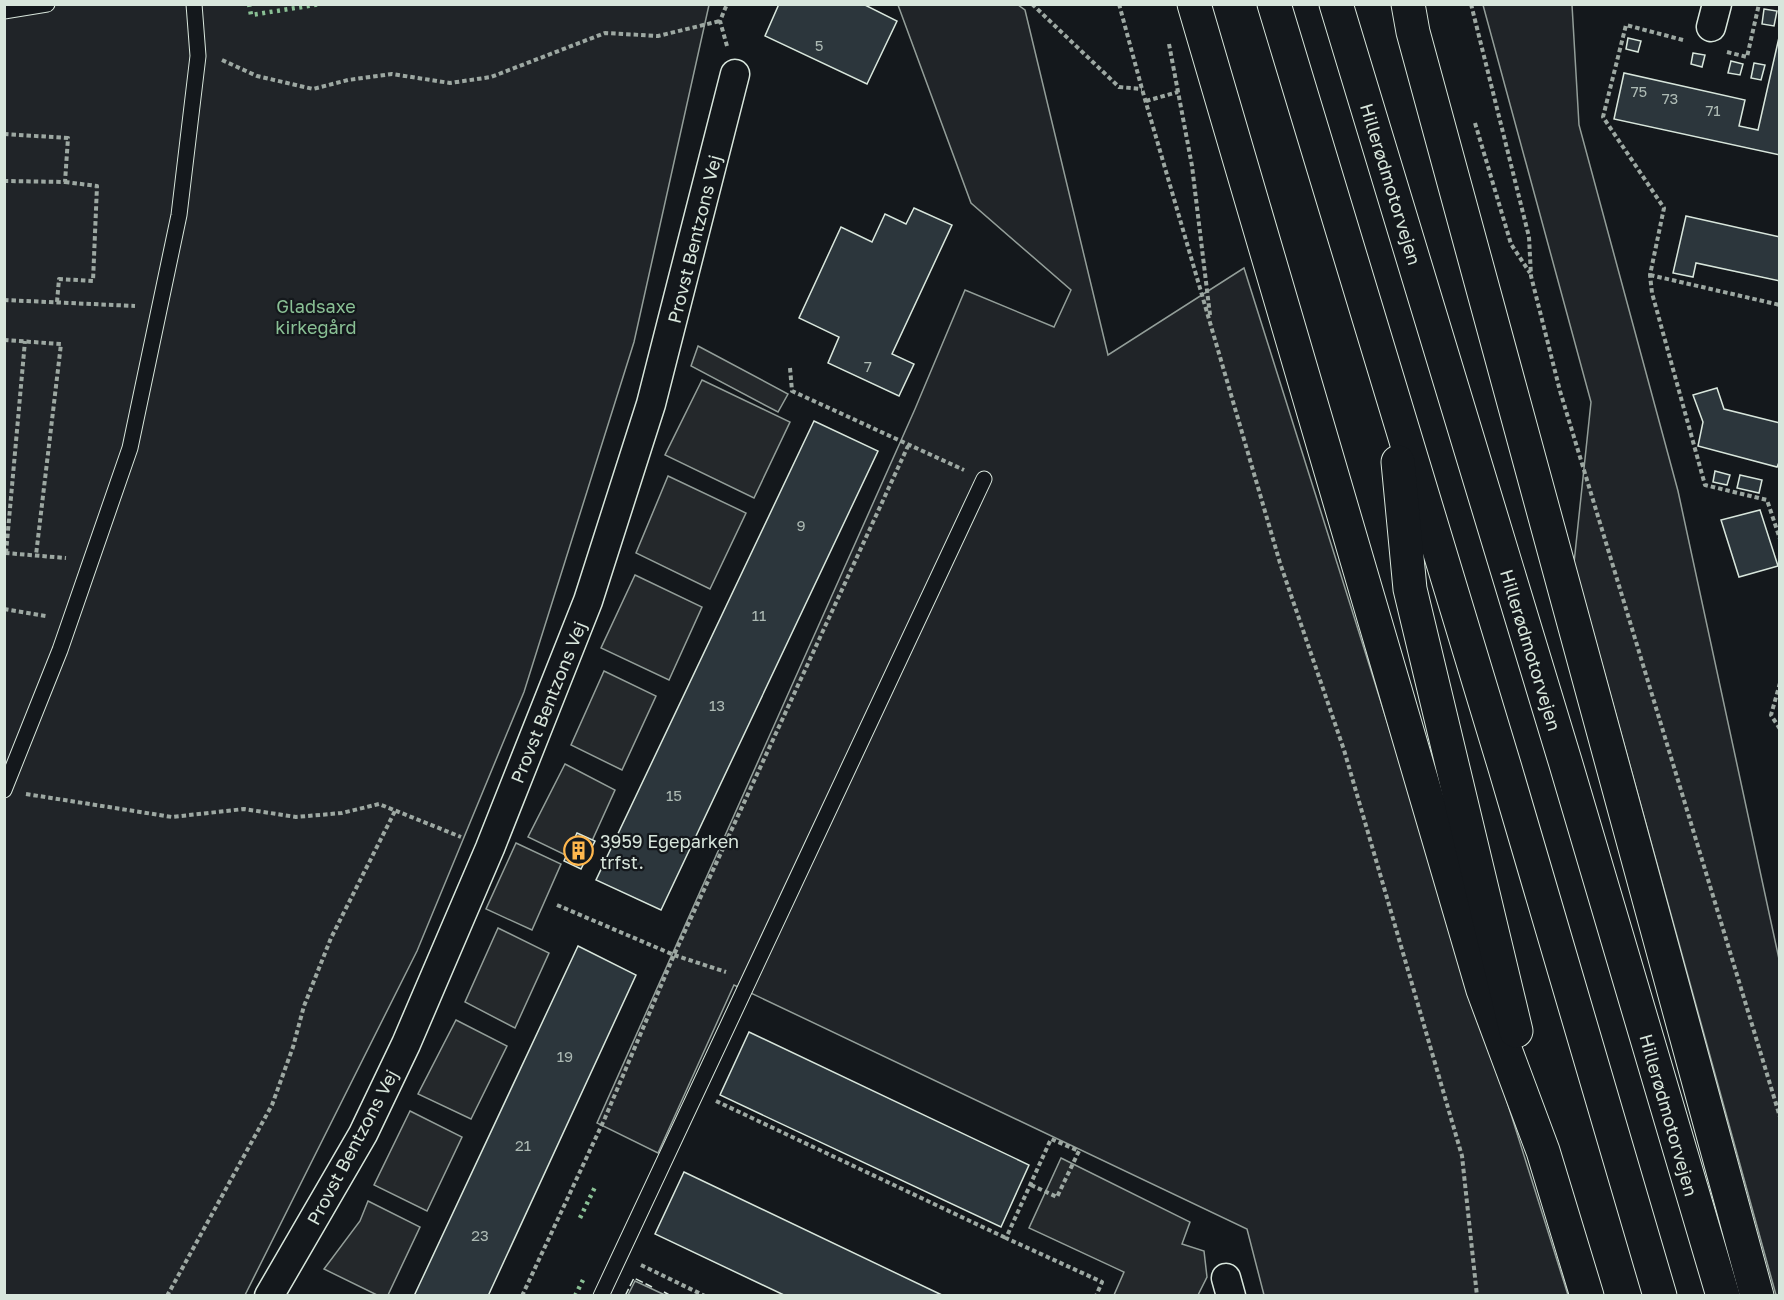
<svg xmlns="http://www.w3.org/2000/svg" width="1784" height="1300" font-family="'Golos Text',sans-serif">
<style>
.green{fill:#202428;stroke:#939e99;stroke-width:1.5}
.parking{fill:#24282b;stroke:#939e99;stroke-width:1.5}
.building{fill:#2c363c;stroke:#d8e6dc;stroke-width:1.5}
.lines{fill:none;stroke-linecap:round;stroke-linejoin:round}
.service-casing{stroke:#d8e6dc;stroke-width:17}
.minor-casing{stroke:#d8e6dc;stroke-width:31}
.motorway-casing{stroke:#d8e6dc;stroke-width:35}
.path{stroke:#9da8a2;stroke-width:4;stroke-dasharray:4.5 3;stroke-linecap:butt}
.service{stroke:#14181c;stroke-width:15}
.minor{stroke:#14181c;stroke-width:28}
.motorway{stroke:#14181c;stroke-width:33}
.hedge{stroke:#8ac095;stroke-width:4.5;stroke-dasharray:3 4.5;stroke-linecap:butt}
.fence{stroke:#d8e6dc;stroke-width:1.5;stroke-dasharray:8 3;stroke-linecap:butt}
.labels{text-anchor:middle;dominant-baseline:central;stroke-width:4.5;stroke-linejoin:round;paint-order:stroke}
.number-label{font-size:15px;fill:#adbab4}
.street-label{font-size:18px;fill:#d8e6dc;stroke:#14181c}
.park-label{font-size:18px;fill:#8ac095;stroke:#14181c}
.poi-label{font-size:18px;fill:#d8e6dc;stroke:#14181c;text-anchor:start}
</style>
<rect width="100%" height="100%" fill="#14181c"/>
<g class="green">
<path d="M5 5H709L634 342 524 692 417 951 245 1295 5 1296Z"/>
<path d="M898 5H1018L1025 10 1108 355 1244 268 1568 1295H1264L1247 1229 734 985 658 1153 597 1123 915 409 965 290 1054 327 1071 290 971 203Z"/>
<path d="M1483 5H1572L1579 125 1678 491 1779 959V1295H1776L1574 563 1591 402Z"/>
<path d="M635 1281 665 1295H628Z"/>
</g>
<g class="parking">
<path d="M698 346 788 394 778 412 691 366Z"/>
<path d="M702 380 790 422 754 498 665 455Z"/>
<path d="M668 476 746 513 710 589 636 553Z"/>
<path d="M635 575 702 607 669 680 601 648Z"/>
<path d="M604 671 656 696 622 770 571 745Z"/>
<path d="M565 764 615 790 582 863 528 837Z"/>
<path d="M516 843 561 864 532 930 486 909Z"/>
<path d="M498 928 549 953 515 1028 465 1002Z"/>
<path d="M456 1020 507 1046 471 1119 418 1094Z"/>
<path d="M410 1111 462 1137 427 1211 374 1185Z"/>
<path d="M1061 1158 1190 1222 1182 1244 1204 1251 1207 1277 1198 1295H1114L1124 1272 1029 1228Z"/>
<path d="M368 1201 420 1227 388 1295H377L324 1269 360 1221Z"/>
</g>
<g class="building">
<path d="M779 4H863L897 21 867 84 765 36Z"/>
<path d="M1764 9 1777 11 1774 26 1762 24Z"/>
<path d="M1780 33V155L1614 119 1624 73 1745 100 1739 126 1758 130Z"/>
<path d="M1628 38 1641 41 1638 52 1626 49Z"/>
<path d="M1693 53 1705 55 1702 67 1691 64Z"/>
<path d="M1731 61 1743 64 1740 75 1728 73Z"/>
<path d="M1754 63 1765 65 1761 80 1751 78Z"/>
<path d="M914 208 952 225 892 354 914 364 899 396 828 363 839 337 799 318 841 227 872 242 885 214 906 224Z"/>
<path d="M1686 216 1780 237V281L1696 263 1693 277 1673 273Z"/>
<path d="M1717 388 1724 409 1780 423V460L1777 467 1698 446 1703 422 1693 395Z"/>
<path d="M814 421 878 451 661 910 596 880Z"/>
<path d="M1715 471 1730 475 1727 485 1713 482Z"/>
<path d="M1740 475 1762 480 1759 493 1737 488Z"/>
<path d="M1760 510 1778 566 1739 577 1721 520Z"/>
<path d="M577 833 595 841 581 869 564 861Z"/>
<path d="M578 946 636 975 488 1296H414Z"/>
<path d="M749 1032 1029 1165 1001 1227 720 1095Z"/>
<path d="M684 1172 944 1296H786L655 1234Z"/>
</g>
<g class="lines">
<defs>
<g id="service">
<path d="M4 11 47 4"/>
<path d="M4 790 60 650 130 448 179 215 198 56 194 4"/>
<path d="M601 1296 984 479"/>
</g>
<g id="minor">
<path d="M1711 27 1717 4"/>
<path d="M1226 1278 1231 1296"/>
<path d="M269 1296 363 1134 406 1044 490 848 588 601 651 404 735 74"/>
</g>
<g id="motorway">
<path d="M1194 4 1483 990 1543 1151 1587 1296"/>
<path d="M1274 4 1505 768 1660 1296"/>
<path d="M1336 4 1565 761 1723 1296"/>
<path d="M1408 4 1413 32 1757 1296"/>
<path d="M1398 462 1410 589 1516 1031"/>
</g>
</defs>
<use href="#service" class="service-casing"/>
<use href="#minor" class="minor-casing"/>
<use href="#motorway" class="motorway-casing"/>
<g class="path">
<path d="M1032 4 1119 87 1142 89"/>
<path d="M1119 4 1142 89 1280 563 1344 750 1462 1156 1477 1296"/>
<path d="M1471 4 1529 237 1531 276 1560 391 1780 1117"/>
<path d="M1683 40 1626 25 1603 117 1664 208 1650 275 1652 293 1705 485 1767 500 1780 539"/>
<path d="M1169 44 1192 166 1210 315"/>
<path d="M727 46 720 21 727 4"/>
<path d="M1727 52 1747 57 1759 4"/>
<path d="M222 60 257 76 313 89 348 80 392 74 450 83 491 77 605 33 658 36 720 21"/>
<path d="M1146 101 1178 92"/>
<path d="M1475 123 1511 244 1530 273"/>
<path d="M4 134 68 138 65 182 4 181"/>
<path d="M1650 275 1780 305"/>
<path d="M4 300 135 306"/>
<path d="M57 302 59 279 93 281 97 186 65 182"/>
<path d="M4 340 61 344 36 555"/>
<path d="M790 368 792 391 964 470"/>
<path d="M5 553 66 558"/>
<path d="M6 553 25 341"/>
<path d="M4 609 46 616"/>
<path d="M1780 683 1771 715 1780 729"/>
<path d="M26 794 172 817 244 809 296 817 342 813 379 804 461 837"/>
<path d="M557 905 674 955 726 972"/>
<path d="M716 1101 1006 1238"/>
<path d="M1031 1185 1057 1197 1079 1151 1051 1139 1006 1238 1102 1282 1096 1296"/>
<path d="M641 1265 705 1296"/>
<path d="M167 1296 272 1105 293 1047 304 1006 331 938 395 811"/>
<path d="M522 1296 605 1118 674 955 908 446"/>
</g>
<use href="#service" class="service"/>
<use href="#minor" class="minor"/>
<use href="#motorway" class="motorway"/>
<g class="hedge">
<path d="M249 4 251 15 321 4"/>
<path d="M580 1218 596 1185"/>
<path d="M575 1296 583 1280"/>
</g>
<g class="fence">
<path d="M664 1292 671 1296"/>
<path d="M625 1296 634 1278 652 1287"/>
</g>
</g>
<defs>
<symbol id="building-ring" viewBox="-11 -11 22 22"><circle r="9.5" fill="#14181c" stroke="#ffb74d" stroke-width="1.5"/><path d="M-4-6H4V6H1V3H-1V6H-4ZM-2.5-4.3h1.7v1.8h-1.7ZM.8-4.3h1.7v1.8H.8ZM-2.5-1h1.7V.8h-1.7ZM.8-1h1.7V.8H.8Z" fill="#ffb74d"/></symbol>
</defs>
<g fill-rule="evenodd">
<use href="#building-ring" x="562" y="834" width="33" height="33"/>
</g>
<g class="labels">
<g class="number-label">
<text x="819" y="45">5</text>
<text x="1639" y="91">75</text>
<text x="1670" y="98">73</text>
<text x="1713" y="110">71</text>
<text x="868" y="366">7</text>
<text x="801" y="525">9</text>
<text x="759" y="615">11</text>
<text x="717" y="705">13</text>
<text x="674" y="795">15</text>
<text x="565" y="1056">19</text>
<text x="523" y="1145">21</text>
<text x="480" y="1235">23</text>
</g>
<g class="street-label">
<text transform="translate(1391 184) rotate(73)">Hillerødmotorvejen</text>
<text transform="translate(694 239) rotate(-76)">Provst Bentzons Vej</text>
<text transform="translate(1531 650) rotate(73)">Hillerødmotorvejen</text>
<text transform="translate(548 702) rotate(-68)">Provst Bentzons Vej</text>
<text transform="translate(1669 1115) rotate(74)">Hillerødmotorvejen</text>
<text transform="translate(352 1147) rotate(-62)">Provst Bentzons Vej</text>
</g>
<g class="park-label">
<text x="316" y="306">Gladsaxe<tspan x="316" dy="21">kirkegård</tspan></text>
</g>
<g class="poi-label">
<text x="600" y="841">3959 Egeparken<tspan x="600" dy="21">trfst.</tspan></text>
</g>
</g>
<rect width="1784" height="1300" fill="none" stroke="#d8e6dc" stroke-width="12"/>
</svg>
